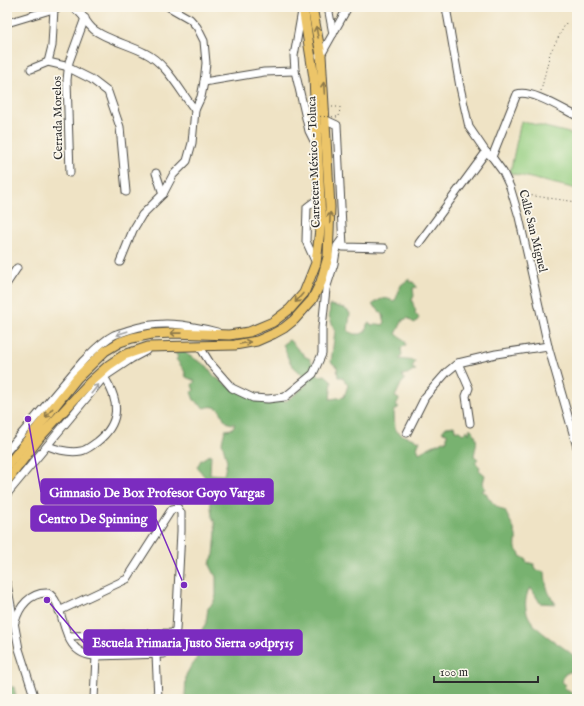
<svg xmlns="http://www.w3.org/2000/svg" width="584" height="706" font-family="'IM FELL English',serif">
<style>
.green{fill:#96cf82;stroke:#607d56}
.forest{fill:#78b270;stroke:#526e4e}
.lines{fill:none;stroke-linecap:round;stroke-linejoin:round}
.minor-casing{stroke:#484742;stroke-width:9}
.major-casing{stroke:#484742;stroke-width:11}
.path{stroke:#484742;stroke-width:1;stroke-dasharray:1 3;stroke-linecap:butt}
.minor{stroke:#fff;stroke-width:7}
.major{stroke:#ecc569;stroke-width:9}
.path-bridge{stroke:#484742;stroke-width:1;stroke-dasharray:1 3;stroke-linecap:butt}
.oneway{stroke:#8c784a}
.oneway2{stroke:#a0a0a0}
.labels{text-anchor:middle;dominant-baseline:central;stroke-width:3.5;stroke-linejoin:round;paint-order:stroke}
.street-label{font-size:12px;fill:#2b2b2b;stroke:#fbf7ec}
.leader{fill:none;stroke:#7b2cbf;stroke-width:1.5}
.callout-dot{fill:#7b2cbf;stroke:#fbf7ec;stroke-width:1.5}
.callout{fill:#7b2cbf;stroke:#7b2cbf;stroke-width:1.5}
.callout-label{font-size:13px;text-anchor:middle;font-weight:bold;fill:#fff}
</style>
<rect width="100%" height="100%" fill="#fbf7ec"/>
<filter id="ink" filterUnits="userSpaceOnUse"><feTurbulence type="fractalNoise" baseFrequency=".025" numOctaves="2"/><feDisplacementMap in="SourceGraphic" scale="8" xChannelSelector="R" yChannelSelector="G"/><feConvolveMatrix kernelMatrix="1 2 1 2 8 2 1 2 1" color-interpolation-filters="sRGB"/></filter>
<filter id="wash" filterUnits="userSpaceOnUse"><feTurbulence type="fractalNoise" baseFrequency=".012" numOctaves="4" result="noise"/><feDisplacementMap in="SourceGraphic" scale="16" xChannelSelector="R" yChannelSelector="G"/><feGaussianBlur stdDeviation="0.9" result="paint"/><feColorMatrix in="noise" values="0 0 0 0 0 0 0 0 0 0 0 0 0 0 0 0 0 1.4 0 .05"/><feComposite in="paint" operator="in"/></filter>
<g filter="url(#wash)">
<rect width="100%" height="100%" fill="#efe3c5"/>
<path class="green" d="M521 121 577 135V189L510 173Z"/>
<g class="forest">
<path d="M409 279V282H413L417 287 413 288 414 296 412 300 414 307 416 309 415 313 419 318 415 323 411 321 408 318 403 320 396 334C400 337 406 339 406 345L401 348 402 356 399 359 415 361 412 368 416 370 411 371V373L402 375 405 380 401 384 395 397 399 399 396 405 399 407 394 411 395 430 402 435 420 441 417 447 419 453 432 446 442 442 444 441H447V433L442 432 446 427 454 426 456 431H459L463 434 467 430 469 434 470 428C480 438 476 444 474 456L478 459 475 462 480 467 479 470 485 475 483 483 485 489 481 491 486 493C490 501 497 508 505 511 508 517 515 529 516 536 517 543 513 548 520 554V556L526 559V562L534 564 536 570 545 572C546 586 547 593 556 604L540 603 531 588 529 589C513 626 557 638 577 659V671L569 672 564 675 562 682 566 685 564 687 571 693 577 695V699H187L185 696 186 675 191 666 195 662 201 647 198 640V636L206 623 208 608 213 603 216 596V577L210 565 211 560 214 555 216 532 215 524 212 516 208 481 197 467 201 460 211 454 210 474 224 475 227 461 222 442 225 430 232 429 235 424C219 424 226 410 214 407 212 406 207 407 204 408L194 400 191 392 194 391 192 385 195 381 186 377 184 370 176 359 178 357 175 353 184 351 188 355 207 366 214 376 228 386 253 393 269 400 286 401 297 393 307 384C303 371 295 371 290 362 286 356 286 349 283 344L289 340C295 344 297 351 304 354V356L310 359 316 370 313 371 320 376 325 375 332 381 330 399 344 397 348 385 342 377H338L337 367 331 362 335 331 329 316 330 305 344 308 350 313 348 331 355 334H361L366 331 367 324 369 323 372 326 378 324 383 325 385 322 382 312H380L378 309 372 305C380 299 384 296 393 301L396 299 401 285Z"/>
<path d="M7 687H14L16 697 19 699H7Z"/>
</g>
</g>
<g filter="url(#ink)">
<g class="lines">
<defs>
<g id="minor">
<path d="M72 7C84 13 84 21 93 29 105 39 130 45 145 53 167 64 180 91 195 110"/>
<path d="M328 7 333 34"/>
<path d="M446 7 460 87 469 127 486 152 492 157 503 172 510 187 519 217 548 346 577 447"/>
<path d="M302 11 294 56 295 71 309 131 316 145"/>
<path d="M7 23 60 7"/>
<path d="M319 56 321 55 348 7"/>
<path d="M48 62 52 46 54 8"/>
<path d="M31 69 48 62 65 66 91 79 108 92 120 127 126 192"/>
<path d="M204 82 264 72 295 71"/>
<path d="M326 120 337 125 343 247 384 248"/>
<path d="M492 157 517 94C531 89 564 110 577 116"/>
<path d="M70 173 67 80 69 62 85 18"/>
<path d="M156 173 163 194"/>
<path d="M419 243 486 152"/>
<path d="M120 262 133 230 142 215 163 194 173 175 187 161 192 143 195 110 201 97 204 82 206 63 204 41 197 27 190 19 169 7"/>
<path d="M316 263 306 241 307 207 319 198"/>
<path d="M7 283 17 268"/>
<path d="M200 347 210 363 232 388 253 398 268 399 285 397 313 374 322 354V328L326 289 334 264 337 246 342 239"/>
<path d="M458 363 469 388 466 396 470 423"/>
<path d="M407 433 425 397 447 372 458 363 496 354 548 346"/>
<path d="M48 446C58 450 70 453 81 451 87 450 92 445 97 442 121 423 120 401 104 377"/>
<path d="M7 451 83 361C92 352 102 341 114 335 118 333 124 332 129 330 160 320 185 324 217 332"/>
<path d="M7 494 104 377 131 359 146 351"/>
<path d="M7 584 19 649 35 699"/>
<path d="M59 611 127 579 170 512 172 509 178 508 181 513V531L176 630 172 633 68 636"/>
<path d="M15 622C19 607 30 592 48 593 68 604 57 655 96 656L164 654"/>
<path d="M156 654 158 699"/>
<path d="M94 699 96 656"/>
</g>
<g id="major">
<path d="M7 466 77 378 105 351 120 342 132 338 152 334 173 333 229 335 249 332 273 322 290 309 304 293 316 263 321 221 314 78 303 7"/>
<path d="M9 478 40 437 90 382 109 365 124 355 148 347 235 345 257 341 273 334 284 328 294 320 312 300 321 282 328 257 330 207 321 55 312 7"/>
</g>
</defs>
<use href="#minor" class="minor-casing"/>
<use href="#major" class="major-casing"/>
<g class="path">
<path d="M541 91 550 53 566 23"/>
<path d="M332 107H340L339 117"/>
<path d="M520 197 527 195 577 202"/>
</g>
<use href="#minor" class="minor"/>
<use href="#major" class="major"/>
<path class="path-bridge" d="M308 116 339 117"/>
</g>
<defs><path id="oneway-shaft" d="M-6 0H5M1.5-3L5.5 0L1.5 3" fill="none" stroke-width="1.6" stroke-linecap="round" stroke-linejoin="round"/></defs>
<g class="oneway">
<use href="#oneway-shaft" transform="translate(317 32) rotate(-101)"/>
<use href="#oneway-shaft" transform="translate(324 88) rotate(-94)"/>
<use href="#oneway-shaft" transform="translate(330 218) rotate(-88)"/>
<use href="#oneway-shaft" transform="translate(299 298) rotate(131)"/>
<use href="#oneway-shaft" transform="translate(176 333) rotate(-179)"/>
<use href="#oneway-shaft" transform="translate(245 343) rotate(-12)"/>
<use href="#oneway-shaft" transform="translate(49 413) rotate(128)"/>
</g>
<g class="oneway2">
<use href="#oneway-shaft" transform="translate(122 333) rotate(162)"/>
<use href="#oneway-shaft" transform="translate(95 389) rotate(-51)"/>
</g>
</g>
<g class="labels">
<g class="street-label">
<text transform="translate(58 118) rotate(-91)">Cerrada Morelos</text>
<text transform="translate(314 162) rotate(-92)">Carretera México - Toluca</text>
<text transform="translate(533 231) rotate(76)">Calle San Miguel</text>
</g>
</g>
<path class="leader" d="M28 419L41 492M184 585L156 519M47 600L84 643"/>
<g class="callout-dot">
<circle cx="28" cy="419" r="4"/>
<circle cx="184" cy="585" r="4"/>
<circle cx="47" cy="600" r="4"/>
</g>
<g class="callout">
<rect x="41" y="479" width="232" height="25" rx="4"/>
<rect x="31" y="506" width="125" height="25" rx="4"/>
<rect x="84" y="630" width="218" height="25" rx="4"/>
</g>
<g class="callout-label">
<text x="157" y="497">Gimnasio De Box Profesor Goyo Vargas</text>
<text x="93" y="523">Centro De Spinning</text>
<text x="193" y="647">Escuela Primaria Justo Sierra 09dpr515</text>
</g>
<rect width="584" height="706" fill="none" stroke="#fbf7ec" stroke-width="24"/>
<path d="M434 676v6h104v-6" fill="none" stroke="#2b2b2b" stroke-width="2"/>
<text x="440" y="676" font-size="12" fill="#2b2b2b" stroke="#fbf7ec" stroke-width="3" paint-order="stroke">100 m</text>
</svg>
